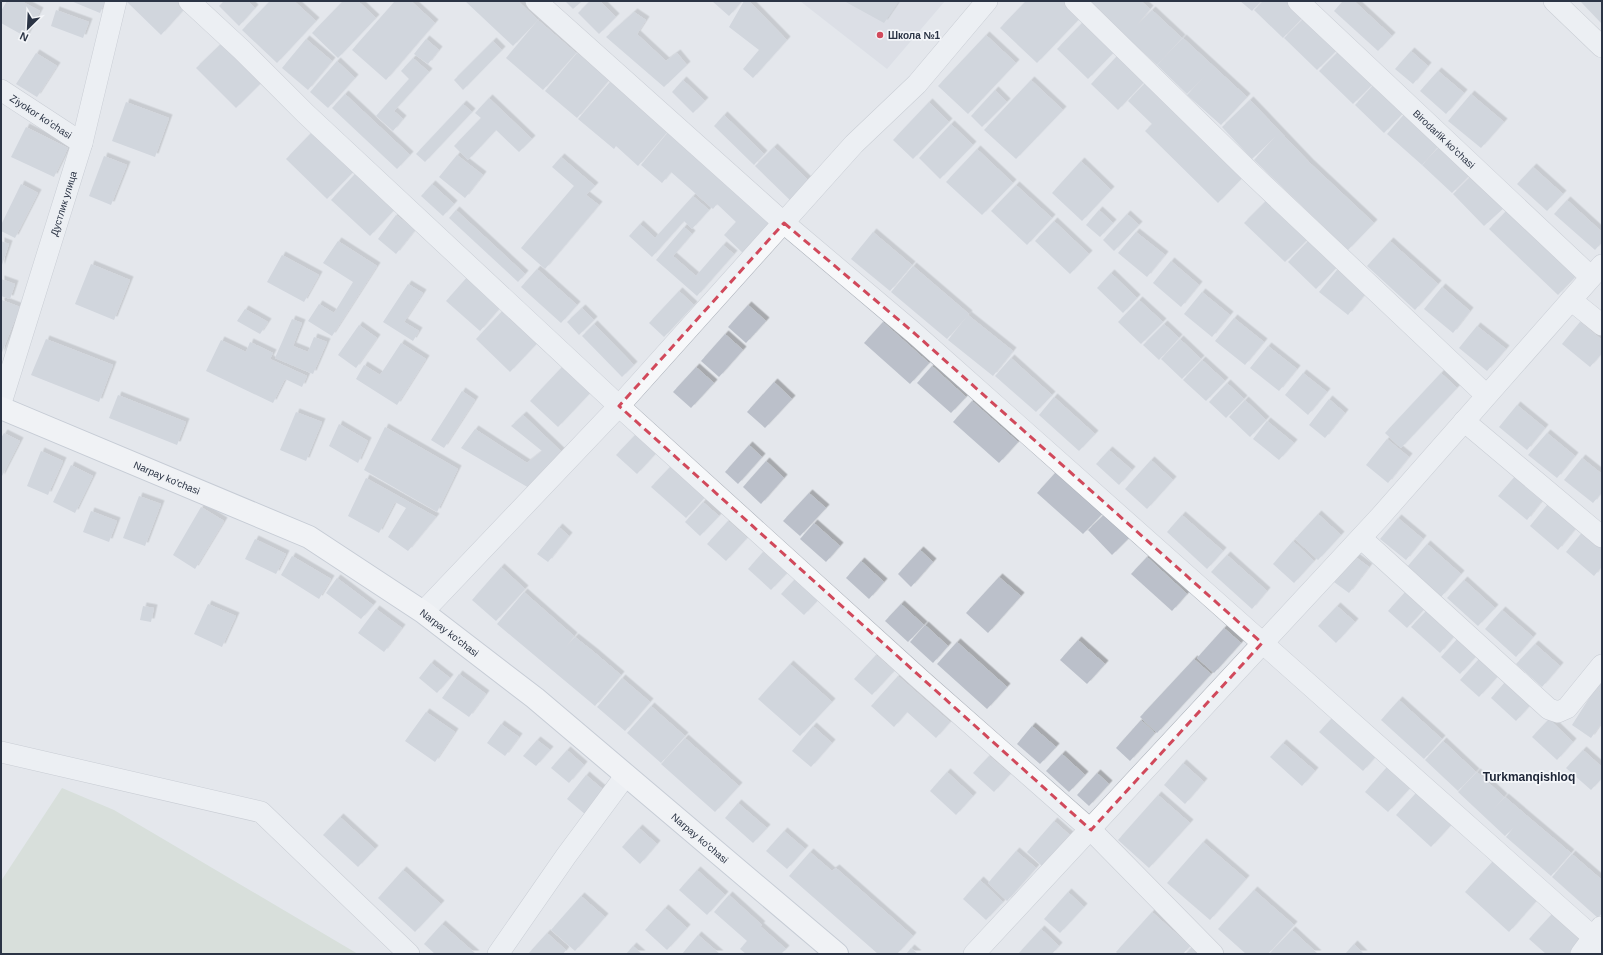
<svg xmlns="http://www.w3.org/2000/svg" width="1603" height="955" font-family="Helvetica,sans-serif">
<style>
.built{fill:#d2d6de}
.green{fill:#c9d6c5}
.building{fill:#bbc0ca;filter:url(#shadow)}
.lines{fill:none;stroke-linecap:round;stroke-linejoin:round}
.minor-casing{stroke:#a9aeb7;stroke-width:22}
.major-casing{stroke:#a3abb8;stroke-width:24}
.minor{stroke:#f7f8fa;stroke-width:21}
.major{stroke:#fff;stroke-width:22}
.marked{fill:none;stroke:#d1495b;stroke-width:3;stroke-dasharray:8 5;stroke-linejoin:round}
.poi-dot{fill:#d1495b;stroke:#f4f6f9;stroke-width:1.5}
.labels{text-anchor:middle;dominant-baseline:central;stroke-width:3.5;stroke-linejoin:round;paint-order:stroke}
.poi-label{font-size:10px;font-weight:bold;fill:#2b3445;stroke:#f4f6f9;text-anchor:start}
.street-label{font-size:10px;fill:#2b3445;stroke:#f4f6f9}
.quarter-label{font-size:12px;font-weight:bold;fill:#1d2536;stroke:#f4f6f9}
</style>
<defs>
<filter id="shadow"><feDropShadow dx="3.5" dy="-3.5" stdDeviation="0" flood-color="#0004"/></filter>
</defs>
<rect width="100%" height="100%" fill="#e4e7ec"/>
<path class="built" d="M800 1H945L887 69Z"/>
<path class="green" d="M62 788 114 810 358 954H1V881Z"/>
<g class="building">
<path d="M7 1H21L40 11 26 37 1 23V11Z"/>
<path d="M71 1H105L100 13Z"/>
<path d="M126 1H181L187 6 161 35Z"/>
<path d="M224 1H248L255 8 239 26 219 6Z"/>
<path d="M270 1H294L316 21 277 63 242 30Z"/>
<path d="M343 1H358L376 18 338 58 312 33Z"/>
<path d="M395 1H411L435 23 386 80 352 50Z"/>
<path d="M465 1H518L538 20 513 46Z"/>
<path d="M565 1H582L573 9Z"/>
<path d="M590 1H600L616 17 599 34 578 13Z"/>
<path d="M712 1H742L729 16Z"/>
<path d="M744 1H749L787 40 753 78 743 69 759 50 729 27Z"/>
<path d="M844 1H899L884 23Z"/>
<path d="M1026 1H1063L1080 18 1037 63 1000 28Z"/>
<path d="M1093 1H1141L1150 9 1136 26 1152 10 1182 38 1157 65 1090 4Z"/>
<path d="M1240 1H1261L1252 11Z"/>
<path d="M1263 1H1294L1307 13 1283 38 1254 10Z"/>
<path d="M1343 1H1354L1392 36 1378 51 1334 11Z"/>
<path d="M1580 1H1602V21L1601 23Z"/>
<path d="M56 10 89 22 83 38 51 26Z"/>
<path d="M634 12 646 20 637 34 666 61 677 53 687 65 664 87 606 37Z"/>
<path d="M1308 14 1341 46 1317 70 1284 38Z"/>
<path d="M538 20 576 53 543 90 506 58Z"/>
<path d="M1084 21 1115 51 1088 79 1057 49Z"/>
<path d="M986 35 1016 63 968 114 938 86Z"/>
<path d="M1183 38 1247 97 1221 125 1187 95 1206 75 1187 94 1157 65Z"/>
<path d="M306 39 332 61 308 90 282 68Z"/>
<path d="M426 39 439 50 428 64 414 54Z"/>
<path d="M224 41 264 80 236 108 196 68Z"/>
<path d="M493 41 502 50 463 90 454 80Z"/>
<path d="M1342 48 1376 81 1353 104 1319 71Z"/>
<path d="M1411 51 1428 66 1413 84 1395 69Z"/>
<path d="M36 53 57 66 37 97 16 84Z"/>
<path d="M577 53 609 80 577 118 545 91Z"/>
<path d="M1119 54 1146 80 1118 110 1091 84Z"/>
<path d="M413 58 429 72 394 111 403 119 393 131 376 116 409 79 401 71Z"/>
<path d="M337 61 355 78 328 108 310 92Z"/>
<path d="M1438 71 1464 93 1446 114 1420 91Z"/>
<path d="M683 80 705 101 693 113 672 92Z"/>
<path d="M1031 80 1063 110 1016 159 984 130Z"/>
<path d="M1147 81 1245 175 1218 203 1145 131 1152 124 1128 101Z"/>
<path d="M610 82 668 131 638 166 616 146 614 149 578 119Z"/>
<path d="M1376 82 1406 110 1384 133 1355 105Z"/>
<path d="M995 90 1007 102 982 127 971 116Z"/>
<path d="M345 94 410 155 397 169 332 108Z"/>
<path d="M1471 94 1504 122 1481 148 1448 121Z"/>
<path d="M489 98 532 139 519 152 496 130 468 160 454 146 481 118 475 113Z"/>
<path d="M1250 100 1310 163 1374 223 1348 250 1254 160 1276 136 1252 159 1222 127Z"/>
<path d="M126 102 169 118 155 157 112 141Z"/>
<path d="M929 102 949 122 913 159 893 140Z"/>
<path d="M463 104 472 112 425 162 416 154Z"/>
<path d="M1407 111 1442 142 1422 165 1387 134Z"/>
<path d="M724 115 764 154 754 165 714 126Z"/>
<path d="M951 124 973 145 940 179 919 158Z"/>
<path d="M26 127 68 148 54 177 11 157Z"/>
<path d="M314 130 355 170 327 199 286 159Z"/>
<path d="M669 131 774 224 745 255 724 235 736 222 717 204 713 209 671 172 662 183 641 165Z"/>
<path d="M1443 143 1474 171 1452 193 1422 165Z"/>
<path d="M774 147 813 185 794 204 755 166Z"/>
<path d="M977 149 1013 183 982 215 946 182Z"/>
<path d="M457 155 483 175 465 198 439 177Z"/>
<path d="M104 156 127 165 111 205 89 196Z"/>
<path d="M561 157 595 186 586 195 599 205 545 269 521 248 574 186 552 167Z"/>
<path d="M1081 161 1111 190 1082 221 1052 193Z"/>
<path d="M1533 167 1563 194 1547 211 1517 184Z"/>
<path d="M1475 172 1507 205 1484 226 1453 194Z"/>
<path d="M355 174 394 210 370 236 331 200Z"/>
<path d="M21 184 38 193 15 238 1 231V225Z"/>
<path d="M432 184 454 204 443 216 421 196Z"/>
<path d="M1016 185 1052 218 1027 245 991 211Z"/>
<path d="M693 196 709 210 692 229 684 221 652 257 629 236 640 224 655 238Z"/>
<path d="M1270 197 1311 236 1285 262 1244 223Z"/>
<path d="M1567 200 1602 232V242L1595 250 1554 214Z"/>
<path d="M1510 207 1579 273 1558 295 1489 229Z"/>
<path d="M456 210 525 274 518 282 449 218Z"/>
<path d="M1099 210 1113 223 1100 237 1086 225Z"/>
<path d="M1127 214 1139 225 1114 251 1103 240Z"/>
<path d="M396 215 415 230 396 254 378 239Z"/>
<path d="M1054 221 1089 254 1070 274 1035 241Z"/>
<path d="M684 227 692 234 673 256 696 276 723 245 734 254 697 296 656 260Z"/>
<path d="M873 232 912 265 890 291 851 259Z"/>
<path d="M1136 232 1165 255 1147 277 1118 253Z"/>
<path d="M1312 237 1340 264 1316 289 1288 262Z"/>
<path d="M1 241 9 244 1 268Z"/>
<path d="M338 241 377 266 332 336 308 321 319 304 334 313 353 282 323 263Z"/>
<path d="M1390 241 1438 284 1415 310 1367 266Z"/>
<path d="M282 255 319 275 304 302 267 282Z"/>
<path d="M1171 261 1199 285 1181 307 1153 283Z"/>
<path d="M91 264 130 280 114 320 75 304Z"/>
<path d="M913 266 969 314 947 339 891 292Z"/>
<path d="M537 269 577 305 561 323 521 287Z"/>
<path d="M1337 270 1366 293 1348 315 1319 292Z"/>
<path d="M1111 273 1137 298 1123 313 1097 288Z"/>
<path d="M470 274 504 303 480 331 446 301Z"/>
<path d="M1 279 15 284 10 299 1 296Z"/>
<path d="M408 284 423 293 404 322 419 331 413 341 383 322Z"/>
<path d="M1442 287 1470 311 1453 333 1424 309Z"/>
<path d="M679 291 694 305 664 337 649 323Z"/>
<path d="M1202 292 1230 315 1212 337 1184 314Z"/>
<path d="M2 300 20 307 1 355V302Z"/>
<path d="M1139 300 1163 322 1141 344 1118 322Z"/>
<path d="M748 305 766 321 746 343 728 327Z"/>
<path d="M507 306 542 338 510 372 476 339Z"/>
<path d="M582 308 594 320 579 335 567 322Z"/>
<path d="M245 309 268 322 260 334 237 321Z"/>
<path d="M968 315 1013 351 993 376 948 340Z"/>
<path d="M1234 318 1264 342 1245 365 1215 341Z"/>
<path d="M292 319 302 323 293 346 308 352 314 337 327 342 313 374 275 358Z"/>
<path d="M883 322 929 363 910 384 864 343Z"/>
<path d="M1580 322 1602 340V353L1590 367 1562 344Z"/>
<path d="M594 324 634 365 622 377 582 336Z"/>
<path d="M1164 324 1179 338 1159 360 1143 345Z"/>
<path d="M359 325 377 338 356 368 338 355Z"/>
<path d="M1477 326 1506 349 1487 371 1459 348Z"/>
<path d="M725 334 743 350 719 377 701 361Z"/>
<path d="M46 339 113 365 99 402 31 375Z"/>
<path d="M1180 339 1201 359 1182 379 1161 359Z"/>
<path d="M221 340 246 352 250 342 273 353 270 359 307 376 302 387 285 379 273 403 206 371Z"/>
<path d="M401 343 426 359 397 405 356 379 364 365 380 375Z"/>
<path d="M1268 346 1297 369 1279 391 1250 368Z"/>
<path d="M1011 358 1052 395 1036 412 995 376Z"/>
<path d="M1202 360 1225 381 1206 401 1183 380Z"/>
<path d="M563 366 591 392 558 427 530 401Z"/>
<path d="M932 366 966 397 951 413 917 383Z"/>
<path d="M696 367 714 383 691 408 673 392Z"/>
<path d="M1303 373 1327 392 1308 415 1285 395Z"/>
<path d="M1441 373 1457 388 1401 448 1385 433Z"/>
<path d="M774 382 792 399 765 428 747 412Z"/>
<path d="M1227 383 1244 399 1226 418 1209 402Z"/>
<path d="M462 391 475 400 444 448 431 440Z"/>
<path d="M118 395 186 422 177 445 109 418Z"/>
<path d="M1054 397 1095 434 1079 451 1039 415Z"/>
<path d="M1329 399 1345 413 1325 438 1309 425Z"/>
<path d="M1245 400 1266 420 1250 437 1229 417Z"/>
<path d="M972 401 1018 442 999 463 953 422Z"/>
<path d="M1517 405 1545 428 1527 450 1499 427Z"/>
<path d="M296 412 322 422 306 461 280 450Z"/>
<path d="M523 415 567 457 536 492 461 448 475 429 527 463 542 451 511 426Z"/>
<path d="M1267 421 1294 443 1279 460 1253 439Z"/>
<path d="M339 424 368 441 358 463 329 446Z"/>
<path d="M385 427 458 469 437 512 364 470Z"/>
<path d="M638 432 658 451 637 474 616 455Z"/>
<path d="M4 433 20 441 1 478V438Z"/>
<path d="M1547 433 1575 456 1557 478 1528 455Z"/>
<path d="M1387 439 1409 457 1388 483 1366 465Z"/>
<path d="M749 445 762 457 738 484 725 472Z"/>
<path d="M1109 450 1132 470 1119 485 1096 464Z"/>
<path d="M41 451 63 461 48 495 27 486Z"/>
<path d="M1582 458 1602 474V492L1593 503 1564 480Z"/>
<path d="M1151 460 1173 480 1147 509 1125 489Z"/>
<path d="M766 461 784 478 761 504 743 487Z"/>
<path d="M71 465 93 476 75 513 53 502Z"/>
<path d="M671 466 705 497 686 518 651 487Z"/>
<path d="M1056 472 1103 513 1083 534 1037 493Z"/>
<path d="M1517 474 1545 497 1527 520 1498 496Z"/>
<path d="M366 478 436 517 408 551 388 537 406 508 395 502 379 533 348 516Z"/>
<path d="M809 493 826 508 800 536 783 521Z"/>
<path d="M139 496 161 504 145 546 123 538Z"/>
<path d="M703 502 719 516 700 536 685 522Z"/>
<path d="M1548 504 1576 528 1558 550 1530 526Z"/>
<path d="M201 507 224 521 195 569 173 555Z"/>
<path d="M91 511 117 521 109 542 83 532Z"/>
<path d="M1106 513 1129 538 1112 555 1088 530Z"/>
<path d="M1318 514 1341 535 1318 560 1295 539Z"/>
<path d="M1182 515 1223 551 1207 569 1167 532Z"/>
<path d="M1398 518 1423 539 1406 560 1380 539Z"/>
<path d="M728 521 747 538 726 561 707 544Z"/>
<path d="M814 523 840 546 826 562 800 539Z"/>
<path d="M559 527 569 536 548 562 537 554Z"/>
<path d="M1584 530 1602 545V566L1594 576 1566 552Z"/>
<path d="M255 539 286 554 276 574 245 559Z"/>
<path d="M1293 541 1314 561 1294 583 1273 564Z"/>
<path d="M1427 544 1461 574 1441 597 1407 567Z"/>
<path d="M920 550 933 562 911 587 898 574Z"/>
<path d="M763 552 787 573 771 590 748 569Z"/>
<path d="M1227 555 1267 591 1252 609 1211 572Z"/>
<path d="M1353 555 1369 567 1349 593 1334 582Z"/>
<path d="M292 556 331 579 319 599 281 575Z"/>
<path d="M1147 557 1187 594 1172 611 1131 574Z"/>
<path d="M861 561 884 582 869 599 846 578Z"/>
<path d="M501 567 525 589 496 621 472 600Z"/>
<path d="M797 577 820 598 804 615 781 594Z"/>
<path d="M999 577 1021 596 988 633 966 613Z"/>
<path d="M337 578 373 605 361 619 326 593Z"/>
<path d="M1464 580 1495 608 1478 626 1447 598Z"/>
<path d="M1407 590 1426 607 1407 628 1388 611Z"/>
<path d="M524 592 574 636 565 648 575 637 594 652 579 670 594 652 621 675 595 706 497 624Z"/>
<path d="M208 604 236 616 222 647 194 634Z"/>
<path d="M901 604 924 625 908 642 885 621Z"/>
<path d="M143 606 154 608 151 622 140 620Z"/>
<path d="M1337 606 1355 622 1336 643 1318 626Z"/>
<path d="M376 609 402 628 384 652 358 633Z"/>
<path d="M1427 610 1455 635 1440 653 1411 627Z"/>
<path d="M1502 610 1533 637 1516 657 1485 629Z"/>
<path d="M925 625 948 646 933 663 910 642Z"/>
<path d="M1224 628 1241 643 1214 673 1197 658Z"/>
<path d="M1460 636 1479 653 1460 674 1441 657Z"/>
<path d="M1078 640 1105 664 1087 684 1060 660Z"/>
<path d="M957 642 1007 687 987 709 937 664Z"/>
<path d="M1535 644 1560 666 1542 687 1516 664Z"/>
<path d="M876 655 894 671 872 695 854 679Z"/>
<path d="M1194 659 1211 674 1157 733 1140 717Z"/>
<path d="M1479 659 1498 676 1479 697 1460 680Z"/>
<path d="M431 663 450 678 437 693 419 678Z"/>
<path d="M790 664 832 702 800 736 758 699Z"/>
<path d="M459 674 486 694 469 717 442 698Z"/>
<path d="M898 676 950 722 936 738 907 712 894 727 871 706Z"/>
<path d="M622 678 650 702 625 731 597 707Z"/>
<path d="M1507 680 1532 703 1516 721 1491 698Z"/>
<path d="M1602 680V693L1596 688Z"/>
<path d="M1595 689 1602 694V722L1591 738 1572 725Z"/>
<path d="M1399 700 1442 739 1424 759 1381 720Z"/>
<path d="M651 706 685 736 661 763 627 733Z"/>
<path d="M426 712 455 732 435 762 405 741Z"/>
<path d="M1334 716 1377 755 1363 771 1319 732Z"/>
<path d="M1549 719 1573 742 1557 760 1532 737Z"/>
<path d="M1141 720 1155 733 1130 761 1116 748Z"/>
<path d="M501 724 519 737 505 756 487 743Z"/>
<path d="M813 726 832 743 811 767 792 751Z"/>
<path d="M1032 726 1056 747 1040 764 1017 744Z"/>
<path d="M685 738 739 786 715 812 661 764Z"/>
<path d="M537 740 550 750 536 766 523 756Z"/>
<path d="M1443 741 1476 772 1458 791 1425 760Z"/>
<path d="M1283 743 1315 771 1302 786 1270 757Z"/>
<path d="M567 750 584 765 569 783 551 768Z"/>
<path d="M1583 750 1602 767V778L1591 790 1566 768Z"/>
<path d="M1062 754 1085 775 1069 792 1046 771Z"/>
<path d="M989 756 1010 774 994 792 973 773Z"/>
<path d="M1183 763 1204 782 1185 804 1164 785Z"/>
<path d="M1388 766 1411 787 1388 812 1365 792Z"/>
<path d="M947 772 973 796 956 815 930 791Z"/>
<path d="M1477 772 1504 797 1491 812 1505 797 1571 853 1551 876 1506 837 1514 827 1505 836 1458 792Z"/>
<path d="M1097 773 1109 784 1089 806 1077 795Z"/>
<path d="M586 775 606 792 586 815 567 799Z"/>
<path d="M1417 792 1452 824 1431 847 1396 815Z"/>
<path d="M1158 795 1190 823 1149 868 1118 840Z"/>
<path d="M738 803 767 828 753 843 725 818Z"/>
<path d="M340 817 375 849 358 867 323 835Z"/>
<path d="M1054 821 1071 836 1043 867 1027 852Z"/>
<path d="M639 828 657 844 640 864 622 847Z"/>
<path d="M784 831 805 849 787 869 766 851Z"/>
<path d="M1203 842 1246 879 1210 920 1167 883Z"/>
<path d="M1016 851 1036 868 1007 901 988 883Z"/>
<path d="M810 852 832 871 836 868 913 936 897 954H878L789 876Z"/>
<path d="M1572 854 1602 880V913L1598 918 1552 877Z"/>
<path d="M1494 860 1538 899 1509 932 1465 892Z"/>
<path d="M403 870 441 904 415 932 378 898Z"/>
<path d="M697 870 725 895 707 915 679 890Z"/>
<path d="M980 880 1003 902 986 920 963 899Z"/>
<path d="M1254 890 1294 925 1268 954H1246L1218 929Z"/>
<path d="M1068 892 1084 907 1060 933 1044 919Z"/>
<path d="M729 895 762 925 760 926 786 949 781 954H746L740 949 747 941 714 912Z"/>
<path d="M581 896 605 917 575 951 551 930Z"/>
<path d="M665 908 687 928 667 950 645 930Z"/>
<path d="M1152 912 1190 946 1183 954H1118L1116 952Z"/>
<path d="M1552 914 1582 941 1571 954H1546L1529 939Z"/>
<path d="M442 924 476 954H435L424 944Z"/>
<path d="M1041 929 1059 946 1052 954H1018Z"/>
<path d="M1292 930 1318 954H1269Z"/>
<path d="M547 933 566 950 563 954H528Z"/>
<path d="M698 935 720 954H682Z"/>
<path d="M1354 944 1364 954H1345Z"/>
<path d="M633 946 642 954H626Z"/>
<path d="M1192 947 1199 954H1185Z"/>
<path d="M911 948 918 954H906Z"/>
</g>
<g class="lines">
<defs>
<g id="minor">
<path d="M189 1 242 50 306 114 619 406 921 680 1091 830 1213 954"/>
<path d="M536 1 784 223 913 332 1602 945"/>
<path d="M1075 1 1251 173 1486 395"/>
<path id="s1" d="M1298 1 1591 277"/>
<path d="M1554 1 1602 47"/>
<path id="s2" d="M1 90 82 143"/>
<path d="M1571 300 1602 325"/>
<path id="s3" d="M1 403 82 143 116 1"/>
<path d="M1464 421 1602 537"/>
<path d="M1361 538 1549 709 1558 712 1567 708 1602 665"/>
<path d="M423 612 619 406 854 144 917 84 987 1"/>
<path d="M1 752 261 812 409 954"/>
<path d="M498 954 566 856 626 775"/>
<path d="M974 954 1379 518 1602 265"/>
<path d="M1581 954 1601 927"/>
</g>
<g id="major">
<path id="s4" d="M1 408 309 537 423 612 535 698 837 954"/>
</g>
</defs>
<use href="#minor" class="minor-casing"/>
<use href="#major" class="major-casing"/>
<use href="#minor" class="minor"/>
<use href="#major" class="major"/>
</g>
<path d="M0 0H1603V955H0ZM784 223 913 332 1262 643 1091 830 619 406Z" fill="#e4e7ec" fill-opacity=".55" fill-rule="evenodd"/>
<path class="marked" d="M784 223 913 332 1262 643 1091 830 619 406Z"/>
<circle class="poi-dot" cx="880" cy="35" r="4"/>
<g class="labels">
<g class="poi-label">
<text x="888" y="35">Школа №1</text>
</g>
<g class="street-label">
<text stroke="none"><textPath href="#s2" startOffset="48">Ziyokor ko'chasi</textPath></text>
<text stroke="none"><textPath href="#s1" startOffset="201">Birodarlik ko'chasi</textPath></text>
<text stroke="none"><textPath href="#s3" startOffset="209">Дустлик улица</textPath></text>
<text stroke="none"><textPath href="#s4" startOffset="180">Narpay ko'chasi</textPath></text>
<text stroke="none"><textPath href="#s4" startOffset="504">Narpay ko'chasi</textPath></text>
<text stroke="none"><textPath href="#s4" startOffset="828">Narpay ko'chasi</textPath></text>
</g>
<g class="quarter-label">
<text x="1529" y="777">Turkmanqishloq</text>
</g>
</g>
<rect width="1603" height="955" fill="none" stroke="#2b3445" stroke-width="4"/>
<g transform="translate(28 28) rotate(204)" stroke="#f4f6f9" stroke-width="3" paint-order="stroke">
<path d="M0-3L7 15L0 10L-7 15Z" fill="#2b3445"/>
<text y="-6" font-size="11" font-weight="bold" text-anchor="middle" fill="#2b3445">N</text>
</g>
</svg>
